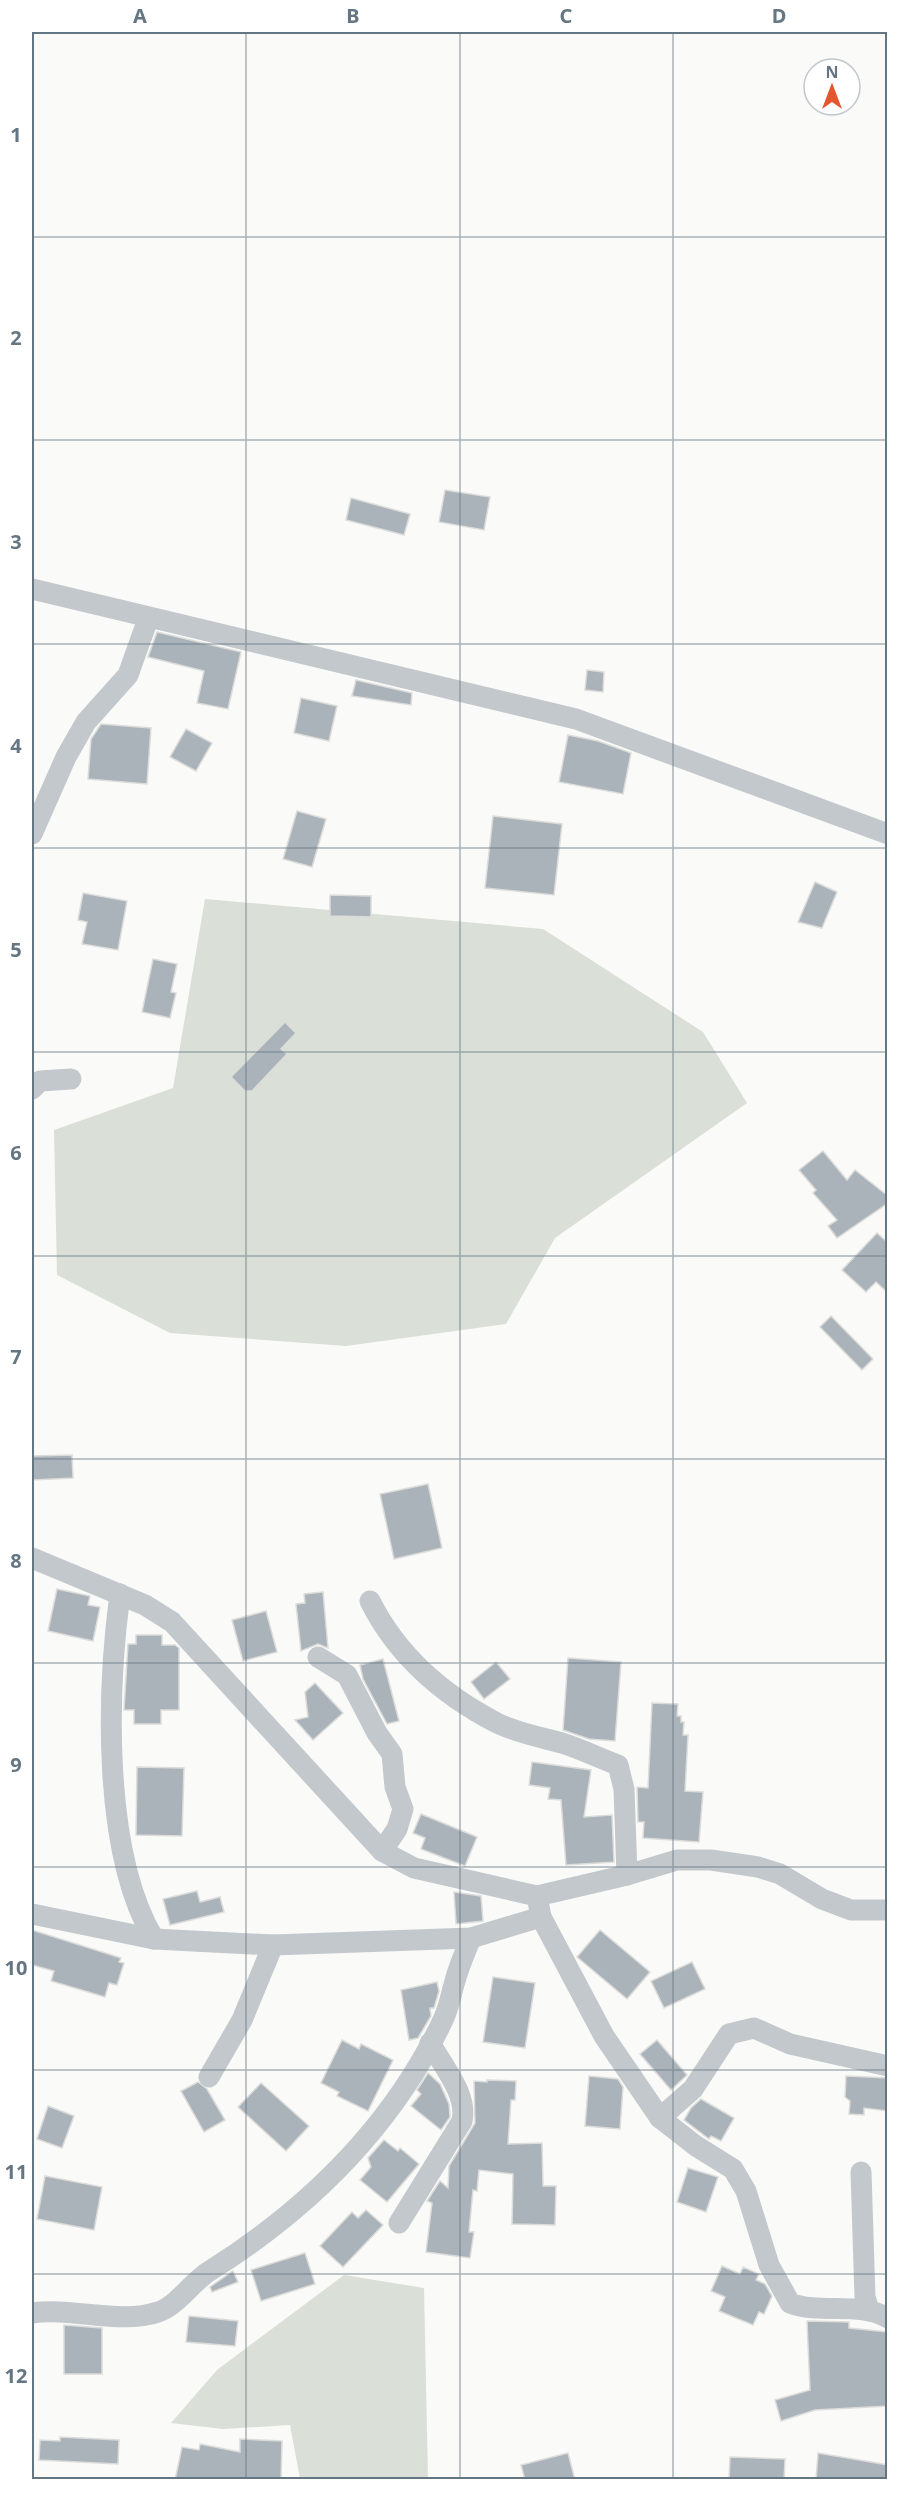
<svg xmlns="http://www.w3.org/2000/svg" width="919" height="2511" font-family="'Noto Sans',sans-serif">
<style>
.green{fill:#dadfd7}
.building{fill:#aab3b9;stroke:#dcdcda;stroke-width:1.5}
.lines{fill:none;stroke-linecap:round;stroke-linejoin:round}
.minor{stroke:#c3c8cc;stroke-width:21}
.grid{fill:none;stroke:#657683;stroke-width:1.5;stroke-opacity:0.55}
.neatline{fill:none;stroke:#657683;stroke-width:2}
.grid-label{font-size:20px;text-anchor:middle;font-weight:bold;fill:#657683}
</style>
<rect width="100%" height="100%" fill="#fafaf8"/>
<g class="green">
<path d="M205 899 543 929 703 1032 747 1103 555 1238 506 1324 346 1346 170 1333 57 1275 54 1130 173 1088Z"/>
<path d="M344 2275 424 2288 428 2479H300L290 2425 223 2429 171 2423 217 2370Z"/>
</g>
<g class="building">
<path d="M445 490 490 497 484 530 439 522Z"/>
<path d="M351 498 410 514 404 535 346 520Z"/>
<path d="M157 632 241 652 228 709 197 703 204 671 148 657Z"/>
<path d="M587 670 604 672 603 692 585 690Z"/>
<path d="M356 680 412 693 411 705 352 696Z"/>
<path d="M301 698 337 706 329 741 294 733Z"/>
<path d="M101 724 151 728 147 784 88 779 91 739Z"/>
<path d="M186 729 212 743 196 771 170 757Z"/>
<path d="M568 735 598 741 631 753 623 794 559 782Z"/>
<path d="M297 811 326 819 312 867 283 859Z"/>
<path d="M493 816 562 824 554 895 485 888Z"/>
<path d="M815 882 837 892 822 928 798 922Z"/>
<path d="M83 893 127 901 118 950 82 944 87 922 78 920Z"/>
<path d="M330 895 371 896V917L330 916Z"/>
<path d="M153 959 177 964 171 992 176 993 170 1018 142 1012Z"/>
<path d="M285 1022 296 1033 281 1049 287 1054 252 1091H245L231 1077Z"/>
<path d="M823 1151 847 1180 855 1170 888 1196V1203L837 1238 828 1226 837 1220 813 1193 816 1190 799 1170Z"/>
<path d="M877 1233 888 1243V1293L876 1282 866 1292 842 1270Z"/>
<path d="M831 1316 873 1359 862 1370 820 1327Z"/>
<path d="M72 1455 73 1478 32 1480V1456Z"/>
<path d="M428 1484 442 1548 394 1559 380 1494Z"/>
<path d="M57 1589 90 1596 88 1605 100 1607 93 1641 48 1631Z"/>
<path d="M323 1592 328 1648 318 1644 301 1651 296 1604 305 1603 304 1594Z"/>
<path d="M266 1611 277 1652 243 1661 232 1620Z"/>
<path d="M136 1635H162V1645H175L179 1648V1710H161V1724H134V1710H124L128 1644H136Z"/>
<path d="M568 1658 621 1662 615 1741 589 1739 563 1730Z"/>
<path d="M383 1659 399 1721 387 1724 363 1679 360 1665Z"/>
<path d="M496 1662 510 1679 484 1699 471 1682Z"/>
<path d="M315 1683 343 1713 313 1740 295 1720 308 1717 305 1692Z"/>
<path d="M652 1703 678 1704 677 1716H681V1722H684L683 1735H688L685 1791 703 1792 699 1842 643 1838 644 1822H638L637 1787 648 1788Z"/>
<path d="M532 1762 591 1770 584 1817 612 1815 614 1862 566 1865 561 1800 548 1799 550 1788 529 1785Z"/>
<path d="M137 1767 184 1768 182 1836 136 1835Z"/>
<path d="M421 1814 477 1837 465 1866 421 1849 425 1838 413 1833Z"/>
<path d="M197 1891 200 1902 220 1897 224 1912 170 1925 163 1899Z"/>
<path d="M454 1892 481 1896 483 1921 456 1924Z"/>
<path d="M32 1930 121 1958 119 1962 124 1963 117 1985 109 1983 105 1997 51 1981 54 1971 32 1965Z"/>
<path d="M600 1930 650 1972 627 1999 577 1957Z"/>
<path d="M692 1962 705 1989 664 2008 651 1981Z"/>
<path d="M493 1977 535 1983 525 2048 483 2042Z"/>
<path d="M437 1982 439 1991 434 2008H430L431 2016 418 2038 409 2040 401 1990Z"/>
<path d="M342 2040 359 2049 361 2044 393 2060 368 2111 337 2096 339 2092 321 2083Z"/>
<path d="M657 2040 687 2075 671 2090 640 2054Z"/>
<path d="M428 2073 440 2084 449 2104 450 2117 441 2130 411 2106 421 2094 417 2090Z"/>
<path d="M589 2076 618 2079 623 2087 620 2129 585 2126Z"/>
<path d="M846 2076 888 2078V2111L864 2108V2115L849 2114 850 2101 845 2097Z"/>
<path d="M487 2080 516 2081 515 2100H511L508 2144 542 2143 543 2186H556L555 2225 512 2224 513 2174 479 2170 477 2191 473 2190 469 2232H474L470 2258 426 2252 432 2203 427 2201 440 2181 448 2188 449 2166 475 2123 474 2081 487 2082Z"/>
<path d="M198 2082 207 2089 225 2120 204 2132 181 2091Z"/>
<path d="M261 2083 309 2126 286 2151 238 2107Z"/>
<path d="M701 2099 734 2118 721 2141 711 2136 709 2139 684 2120 691 2108Z"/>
<path d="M48 2106 74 2116 62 2148 37 2139Z"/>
<path d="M384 2140 398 2151 400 2148 419 2164 387 2202 360 2180 371 2167 368 2158Z"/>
<path d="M688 2168 718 2177 706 2212 677 2202Z"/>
<path d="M45 2176 102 2187 94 2230 37 2219Z"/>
<path d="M366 2210 383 2225 343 2267 320 2246 352 2212 358 2218Z"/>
<path d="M305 2253 315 2284 261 2301 251 2270Z"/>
<path d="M722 2266 740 2274 743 2267 759 2274 756 2280 765 2284 772 2296 764 2314 759 2312 753 2325 719 2311 725 2297 711 2291Z"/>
<path d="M233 2271 238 2282 212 2292 210 2287Z"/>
<path d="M189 2316 238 2321 235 2346 186 2342Z"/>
<path d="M807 2321 849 2322V2328L888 2332V2406L815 2410 781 2421 775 2400 810 2390Z"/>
<path d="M64 2325 102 2328V2374H64Z"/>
<path d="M60 2437 119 2440 118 2464 39 2460 40 2440 60 2441Z"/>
<path d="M240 2439 282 2441 281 2480H175L182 2447 199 2450 200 2444 240 2452Z"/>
<path d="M568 2453 575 2480H525L521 2465Z"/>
<path d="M818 2453 888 2465V2480H816Z"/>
<path d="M730 2457 785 2459 784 2480H729Z"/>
</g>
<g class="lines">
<g class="minor">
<path d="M32 589 576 719 888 834"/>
<path d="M32 834 66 757 86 722 128 675 148 619"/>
<path d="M32 1089 40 1081 71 1079"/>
<path d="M32 1558 145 1605 172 1622 382 1851 414 1868 537 1896 541 1917"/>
<path d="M120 1594C107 1691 102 1853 154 1939"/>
<path d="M370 1601C397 1655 443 1695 497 1723 517 1733 540 1737 562 1743 581 1749 599 1758 618 1765L624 1789 627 1875"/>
<path d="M318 1657 347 1675 377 1733 392 1754 395 1787 403 1809 397 1829 382 1851"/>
<path d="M537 1896 627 1875 677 1860H711L758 1867 780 1874 822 1899 851 1910H888"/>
<path d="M32 1914 154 1939 273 1945 471 1938 541 1917 604 2036 660 2118 696 2146 733 2169 746 2191 769 2265 790 2303C820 2315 860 2301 888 2318"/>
<path d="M209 2077 242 2020 273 1945"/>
<path d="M660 2118 693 2089 729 2034 754 2028 790 2044 888 2066"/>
<path d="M861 2172 865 2297 869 2311"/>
<path d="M399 2223 462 2121C468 2095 443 2066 430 2043"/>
<path d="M32 2313C71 2307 121 2325 158 2312 177 2306 191 2283 208 2272 307 2210 392 2127 443 2020 449 2008 451 1994 455 1981 459 1966 465 1952 471 1938"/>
</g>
</g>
<path class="grid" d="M246 32V2480M460 32V2480M673 32V2480M32 237H888M32 440H888M32 644H888M32 848H888M32 1052H888M32 1256H888M32 1459H888M32 1663H888M32 1867H888M32 2070H888M32 2274H888"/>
<rect width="919" height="2511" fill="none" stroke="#ffffff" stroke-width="66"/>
<g transform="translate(832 87)"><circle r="28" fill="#ffffff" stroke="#c1c8cd" stroke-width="1.5"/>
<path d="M0-4.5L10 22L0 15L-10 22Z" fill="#e4572e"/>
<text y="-9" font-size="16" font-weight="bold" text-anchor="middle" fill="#657683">N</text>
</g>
<rect x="33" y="33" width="853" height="2445" class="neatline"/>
<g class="grid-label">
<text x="140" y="23">A</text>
<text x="353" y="23">B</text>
<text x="566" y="23">C</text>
<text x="779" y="23">D</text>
<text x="16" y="142">1</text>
<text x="16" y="345">2</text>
<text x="16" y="549">3</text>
<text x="16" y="753">4</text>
<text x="16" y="957">5</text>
<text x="16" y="1160">6</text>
<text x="16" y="1364">7</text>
<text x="16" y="1568">8</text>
<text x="16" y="1772">9</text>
<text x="16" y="1975">10</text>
<text x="16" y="2179">11</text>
<text x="16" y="2383">12</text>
</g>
</svg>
